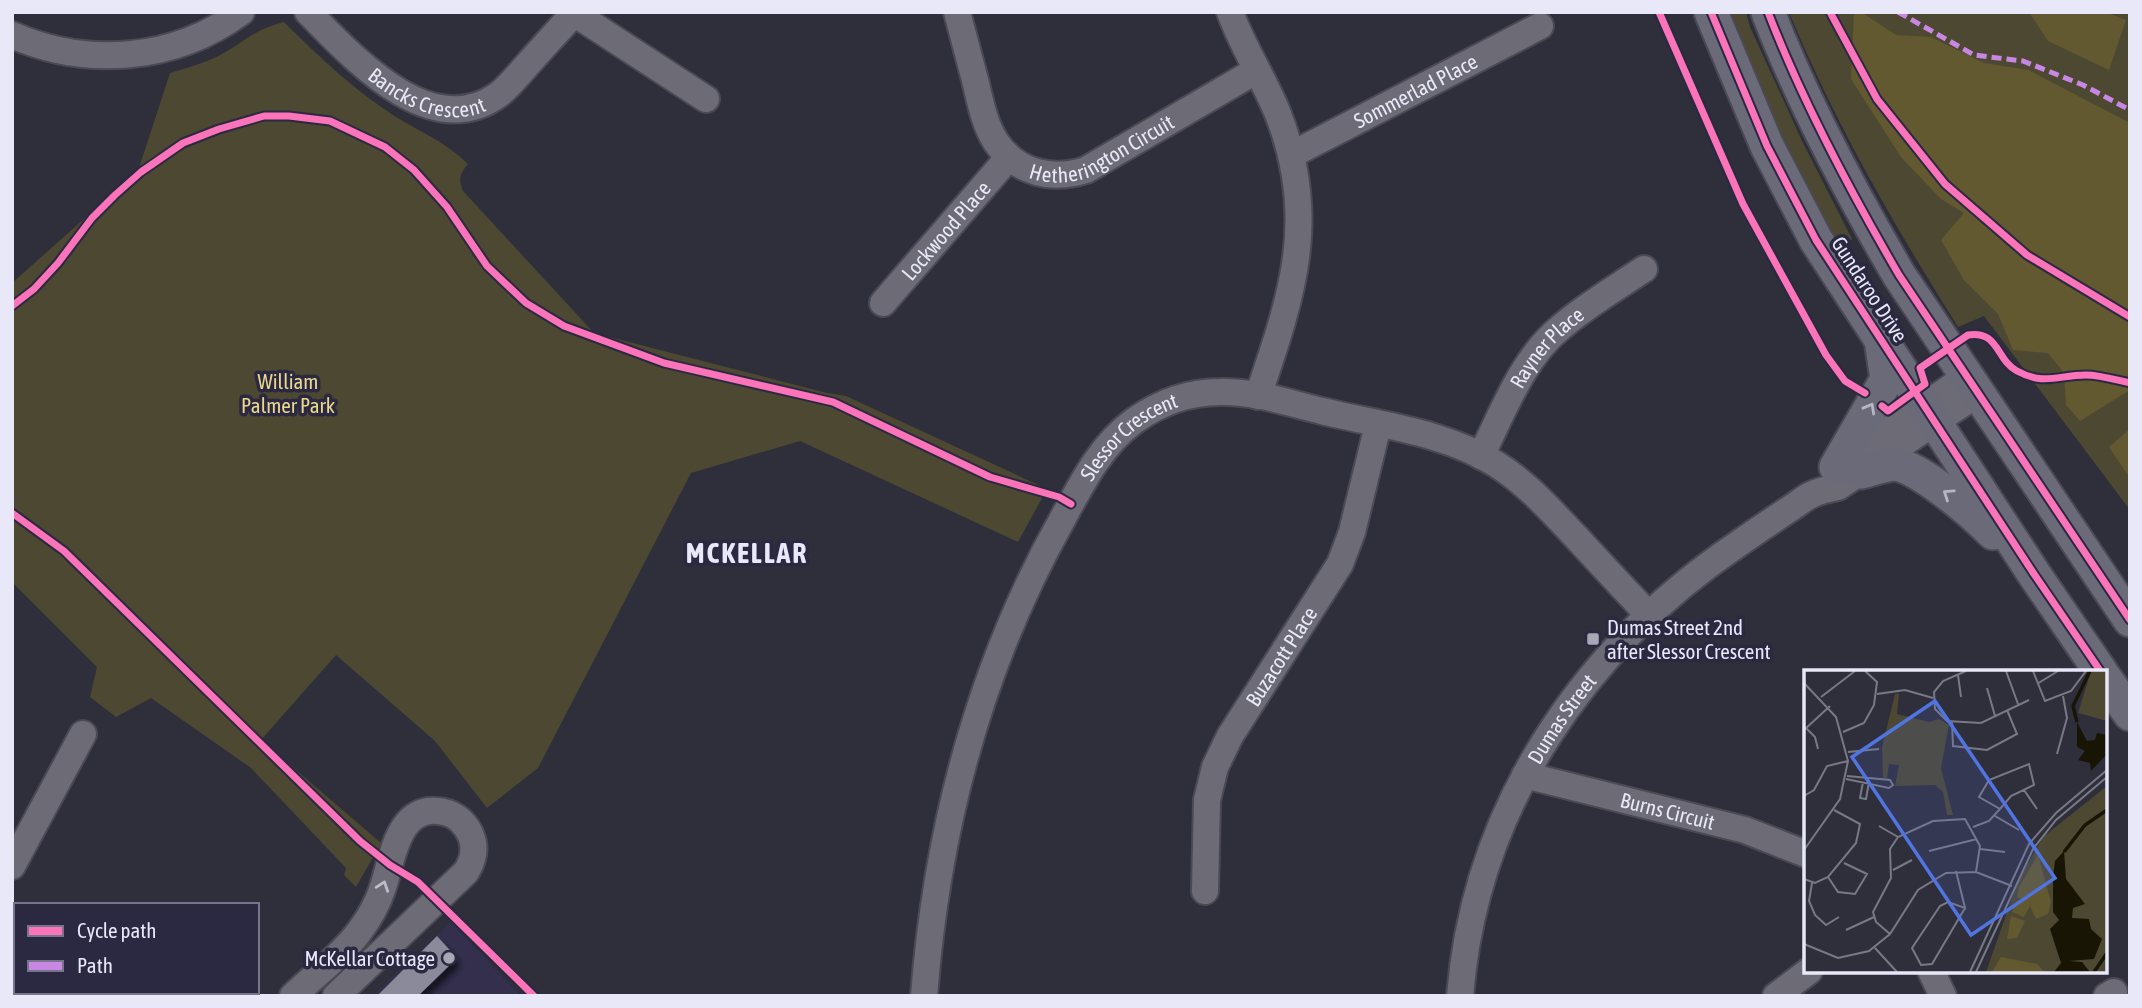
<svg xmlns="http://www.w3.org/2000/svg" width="2142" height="1008" font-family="'Asap Condensed',sans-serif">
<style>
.built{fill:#332f4d}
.green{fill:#4d4832}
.forest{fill:#635931}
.building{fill:#8b8a9a;filter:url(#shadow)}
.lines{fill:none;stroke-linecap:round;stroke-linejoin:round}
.minor-casing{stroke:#4b4955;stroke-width:30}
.major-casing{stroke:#4b4955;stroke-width:37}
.minor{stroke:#6d6c76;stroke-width:26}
.major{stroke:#6b6a79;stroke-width:33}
.quiet{stroke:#c787e3;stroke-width:5;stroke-dasharray:10 5;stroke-linecap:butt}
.cycleway-casing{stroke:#2b2841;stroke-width:11}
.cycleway{stroke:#fb73b8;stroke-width:7}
.oneway{stroke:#b7b6c6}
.oneway2{stroke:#bebdcb}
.poi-dot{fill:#a8a7b6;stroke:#2b2841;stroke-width:2.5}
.labels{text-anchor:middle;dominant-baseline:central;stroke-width:7;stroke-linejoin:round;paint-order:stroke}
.street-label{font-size:21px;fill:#e9e8f9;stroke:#2b2841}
.park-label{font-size:21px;fill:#ebd88b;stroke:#2b2841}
.poi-label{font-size:21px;fill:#e9e8f9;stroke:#2b2841;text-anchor:start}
.district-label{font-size:28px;font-weight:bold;letter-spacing:2px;fill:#e9e8f9;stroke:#2b2841}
.inset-river{fill:none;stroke:#191505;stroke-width:3.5}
.inset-road{fill:none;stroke:#797887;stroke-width:2}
.view{fill:#5074e0;fill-opacity:0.15;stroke:#5074e0;stroke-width:3.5}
.inset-edge{fill:none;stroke:#e9e8f9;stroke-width:3.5}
</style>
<defs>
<filter id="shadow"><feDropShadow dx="4" dy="7" stdDeviation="3.5" flood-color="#0009"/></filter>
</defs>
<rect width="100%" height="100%" fill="#2f2e3b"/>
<path class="built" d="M451 922 520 995 373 996Z"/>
<g class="green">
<path d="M1724 12H1746L1750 27 1803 143 1852 239 1839 250 1785 149Z"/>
<path d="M1789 12H2130V510L1984 316 1958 327C1894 225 1835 124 1789 12Z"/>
<path d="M284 22C319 57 354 90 396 117 421 132 447 143 468 164 460 173 458 180 463 191L594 333 827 393 846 396 1047 489 1018 542 800 441 691 473 538 768 487 808 435 741 336 655 261 740 381 843 356 887 344 875 346 868 251 768 151 698 116 717 90 697 97 667 12 582V283L138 171 170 73C187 68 205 63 222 54 246 41 255 29 284 22Z"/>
</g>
<g class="forest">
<path d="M1854 12H1861L1896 35 1931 37 1984 63 2028 70 2130 123V390L2080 421 2066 405 2064 373 2048 353 2013 350 1998 314 1964 280 1941 240 1964 213 1941 199 1901 157 1851 79Z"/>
<path d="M2029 12H2105L2126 20 2109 70 2048 41Z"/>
<path d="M2130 429V478L2109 447Z"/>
</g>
<path class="building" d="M437 936 457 958 418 996H377Z"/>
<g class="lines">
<defs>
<g id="minor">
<path id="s1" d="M308 12C352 56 430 144 498 95 509 87 518 75 528 64 543 47 559 30 575 12"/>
<path id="s2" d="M957 12C963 35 969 58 975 80 980 100 984 124 996 142 1017 173 1052 181 1086 170L1257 70"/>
<path d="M1230 12C1243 48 1264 79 1278 114 1319 219 1292 296 1258 396"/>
<path d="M574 13 706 99"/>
<path d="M12 35C87 68 175 61 241 12"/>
<path id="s3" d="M1291 155 1540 26"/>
<path id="s4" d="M883 303 1009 157"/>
<path id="s5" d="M1481 456C1503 412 1522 359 1560 328 1585 306 1616 288 1644 269"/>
<path d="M1839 464 1966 377"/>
<path id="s6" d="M1525 775 1745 830 1806 854"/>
<path d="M12 866 83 734"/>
<path id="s7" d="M1205 891 1207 800 1215 767 1230 736 1340 564 1352 532 1378 425"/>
<path d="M1931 971 1943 996"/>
<path d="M293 996C315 975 341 956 359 932 368 920 377 905 382 890 393 859 397 802 444 812 456 814 467 825 471 836 476 848 473 861 466 872L336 996"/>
<path id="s8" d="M924 996C937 829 980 665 1063 518 1082 483 1101 445 1134 421 1159 403 1189 392 1220 392 1254 391 1289 403 1322 411 1379 425 1445 432 1496 464 1528 484 1552 512 1577 538 1601 564 1624 589 1648 614"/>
<path id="s9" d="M1460 996C1475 807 1584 648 1738 544 1755 532 1773 520 1791 508 1798 504 1805 497 1813 494 1821 490 1830 489 1838 487L1977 394"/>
<path d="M1776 996 1809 971"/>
<path d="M2107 996 2114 992"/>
</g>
<g id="major">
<path d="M1711 12 1767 146 1816 240 2034 574 2101 672"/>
<path d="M1768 12C1803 103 1850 191 1899 275L2130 620"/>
<path d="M1836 467 1887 379 1881 340"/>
<path d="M1861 472C1871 470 1883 465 1893 464 1917 464 1975 515 1993 533"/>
<path d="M2105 678 2130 714"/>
</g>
</defs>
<use href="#minor" class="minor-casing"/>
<use href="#major" class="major-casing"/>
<use href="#minor" class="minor"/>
<use href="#major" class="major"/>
<path class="quiet" d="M1898 12 1974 55 2023 61 2083 85 2130 110"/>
<defs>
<g id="cycleway">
<path d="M1659 12 1743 204 1826 355 1845 381 1865 393"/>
<path d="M1711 12 1767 146 1816 240 2034 574 2101 672"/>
<path d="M1768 12C1803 103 1850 191 1899 275L2130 620"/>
<path d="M1830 12 1877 99 1945 184 2027 255 2130 317"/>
<path d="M12 306 34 289 58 263 92 218 115 195 141 172 183 143 219 129 264 116H289L330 121 385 147 414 170 447 207 487 266 526 303 564 326 664 363 833 402 990 477 1059 497 1071 504"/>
<path d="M1882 406 1888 411 1925 384 1920 368 1968 335C1999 330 1996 360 2017 371 2045 386 2058 375 2086 375 2100 375 2116 380 2130 383"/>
<path d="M12 513 64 551 360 841 390 865 418 882 534 996"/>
</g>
</defs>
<use href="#cycleway" class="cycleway-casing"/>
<use href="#cycleway" class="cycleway"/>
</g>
<defs><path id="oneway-chevron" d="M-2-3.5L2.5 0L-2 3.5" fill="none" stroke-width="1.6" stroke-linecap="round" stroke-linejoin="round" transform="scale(1.75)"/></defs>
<g class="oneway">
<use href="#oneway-chevron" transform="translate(1870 408) rotate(-61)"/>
<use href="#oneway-chevron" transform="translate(1948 494) rotate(-146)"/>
</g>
<use class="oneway2" href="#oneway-chevron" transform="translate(383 886) rotate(-71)"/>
<g class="poi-dot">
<rect x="1586" y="632" width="14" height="14" rx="3.5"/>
<circle cx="449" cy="958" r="7"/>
</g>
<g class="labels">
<g class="street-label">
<text stroke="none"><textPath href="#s1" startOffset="149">Bancks Crescent</textPath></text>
<text stroke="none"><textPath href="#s3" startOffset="140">Sommerlad Place</textPath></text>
<text stroke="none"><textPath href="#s2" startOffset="259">Hetherington Circuit</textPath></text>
<text stroke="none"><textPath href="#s4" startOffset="96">Lockwood Place</textPath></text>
<text transform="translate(1870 289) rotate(57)">Gundaroo Drive</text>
<text stroke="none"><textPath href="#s5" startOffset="128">Rayner Place</textPath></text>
<text stroke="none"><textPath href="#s8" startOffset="609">Slessor Crescent</textPath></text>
<text stroke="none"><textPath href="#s7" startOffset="254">Buzacott Place</textPath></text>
<text stroke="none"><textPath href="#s9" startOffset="299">Dumas Street</textPath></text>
<text stroke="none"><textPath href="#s6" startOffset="147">Burns Circuit</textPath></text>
</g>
<g class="park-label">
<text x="288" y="381">William<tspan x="288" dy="24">Palmer Park</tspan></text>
</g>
<g class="poi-label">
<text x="1607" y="627">Dumas Street 2nd<tspan x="1607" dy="24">after Slessor Crescent</tspan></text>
<text x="435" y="958" text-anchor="end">McKellar Cottage</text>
</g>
<g class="district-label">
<text x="747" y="553">MCKELLAR</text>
</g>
</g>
<g transform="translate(1804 670)">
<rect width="303" height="303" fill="#2f2e3b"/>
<path d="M287 1H303V51L274 43ZM95 23 93 44 125 52 135 49 145 55 137 98 149 145H143L139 122 131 115 91 116 95 95 85 94 83 109 79 108 78 77 91 24ZM303 116V302H182L214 211 239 167Z" fill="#4d4832"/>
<path d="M234 185 247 232 244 244 232 249 226 236 220 247 208 242 212 231H220L213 227 215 217ZM207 246 221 251 213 268 203 269ZM197 287 233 294 240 302H188Z" fill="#635931"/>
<path d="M273 52 283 71 291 70 293 63 303 65V84L287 101 286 93 274 90 281 81 273 77ZM260 181 262 209 281 234 269 238 268 248 285 249 287 259 298 269 290 289 265 291 278 292 286 302H250L257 293 246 259 255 250 249 242V207L251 191Z" fill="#191505"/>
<path class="inset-river" d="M273 52 269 36 286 1M260 182 281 155 303 140M290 302 303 283"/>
<path class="inset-road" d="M162 1 139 11 130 22 131 39 143 51 177 53 225 30M202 1 214 34M229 1 241 31 267 21 282 1M154 5 157 27M0 13 32 47 44 91 36 129 0 180M233 14 254 1M183 18 191 46M73 24 101 20 129 28M17 27 51 1M148 52 149 76 183 80 213 64 203 40M2 58 11 67 14 79M0 60 26 36M39 62 60 53 70 35 73 12 61 1M44 82 75 79M253 84 263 48 259 26M42 109 85 118 89 115 86 110 43 106M59 112 56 128 62 129 65 112M220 120 233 139M0 126 10 120 23 96 44 91M191 146 215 160M75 156 94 167M169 157 185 151 196 139 175 127 185 110 225 94 230 115 207 126 196 139M176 179 201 182M125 181 173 169M89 200 108 190M152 201 161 238 144 232 136 236 108 278 117 295 128 294 161 238M24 207 34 222 51 224 63 204 40 193M0 209 11 213 24 207 52 173 56 154 30 140M8 213 5 231 11 245 22 255 35 247M42 260 70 247M86 264 72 252 69 242 87 208 86 179 94 167 129 151 161 149 176 176 172 202M0 274 34 288 65 281 86 264 114 220 142 203 172 202 208 216M71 278 93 302M166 302 225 174 252 143 303 100M172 302 229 179 252 150 303 107"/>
<path class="view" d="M131 31 251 208 167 265 48 87Z"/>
<rect width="303" height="303" class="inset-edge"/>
</g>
<rect width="2142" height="1008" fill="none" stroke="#e9e8f9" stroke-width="28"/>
<rect x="14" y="903" width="245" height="91" fill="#2b2841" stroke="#77758b" stroke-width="2"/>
<rect x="28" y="926" width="35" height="10" fill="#fb73b8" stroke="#77758b" stroke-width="2"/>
<text x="77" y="938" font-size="21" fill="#e9e8f9">Cycle path</text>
<rect x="28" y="961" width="35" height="10" fill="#c787e3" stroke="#77758b" stroke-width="2"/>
<text x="77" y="973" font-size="21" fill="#e9e8f9">Path</text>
</svg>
